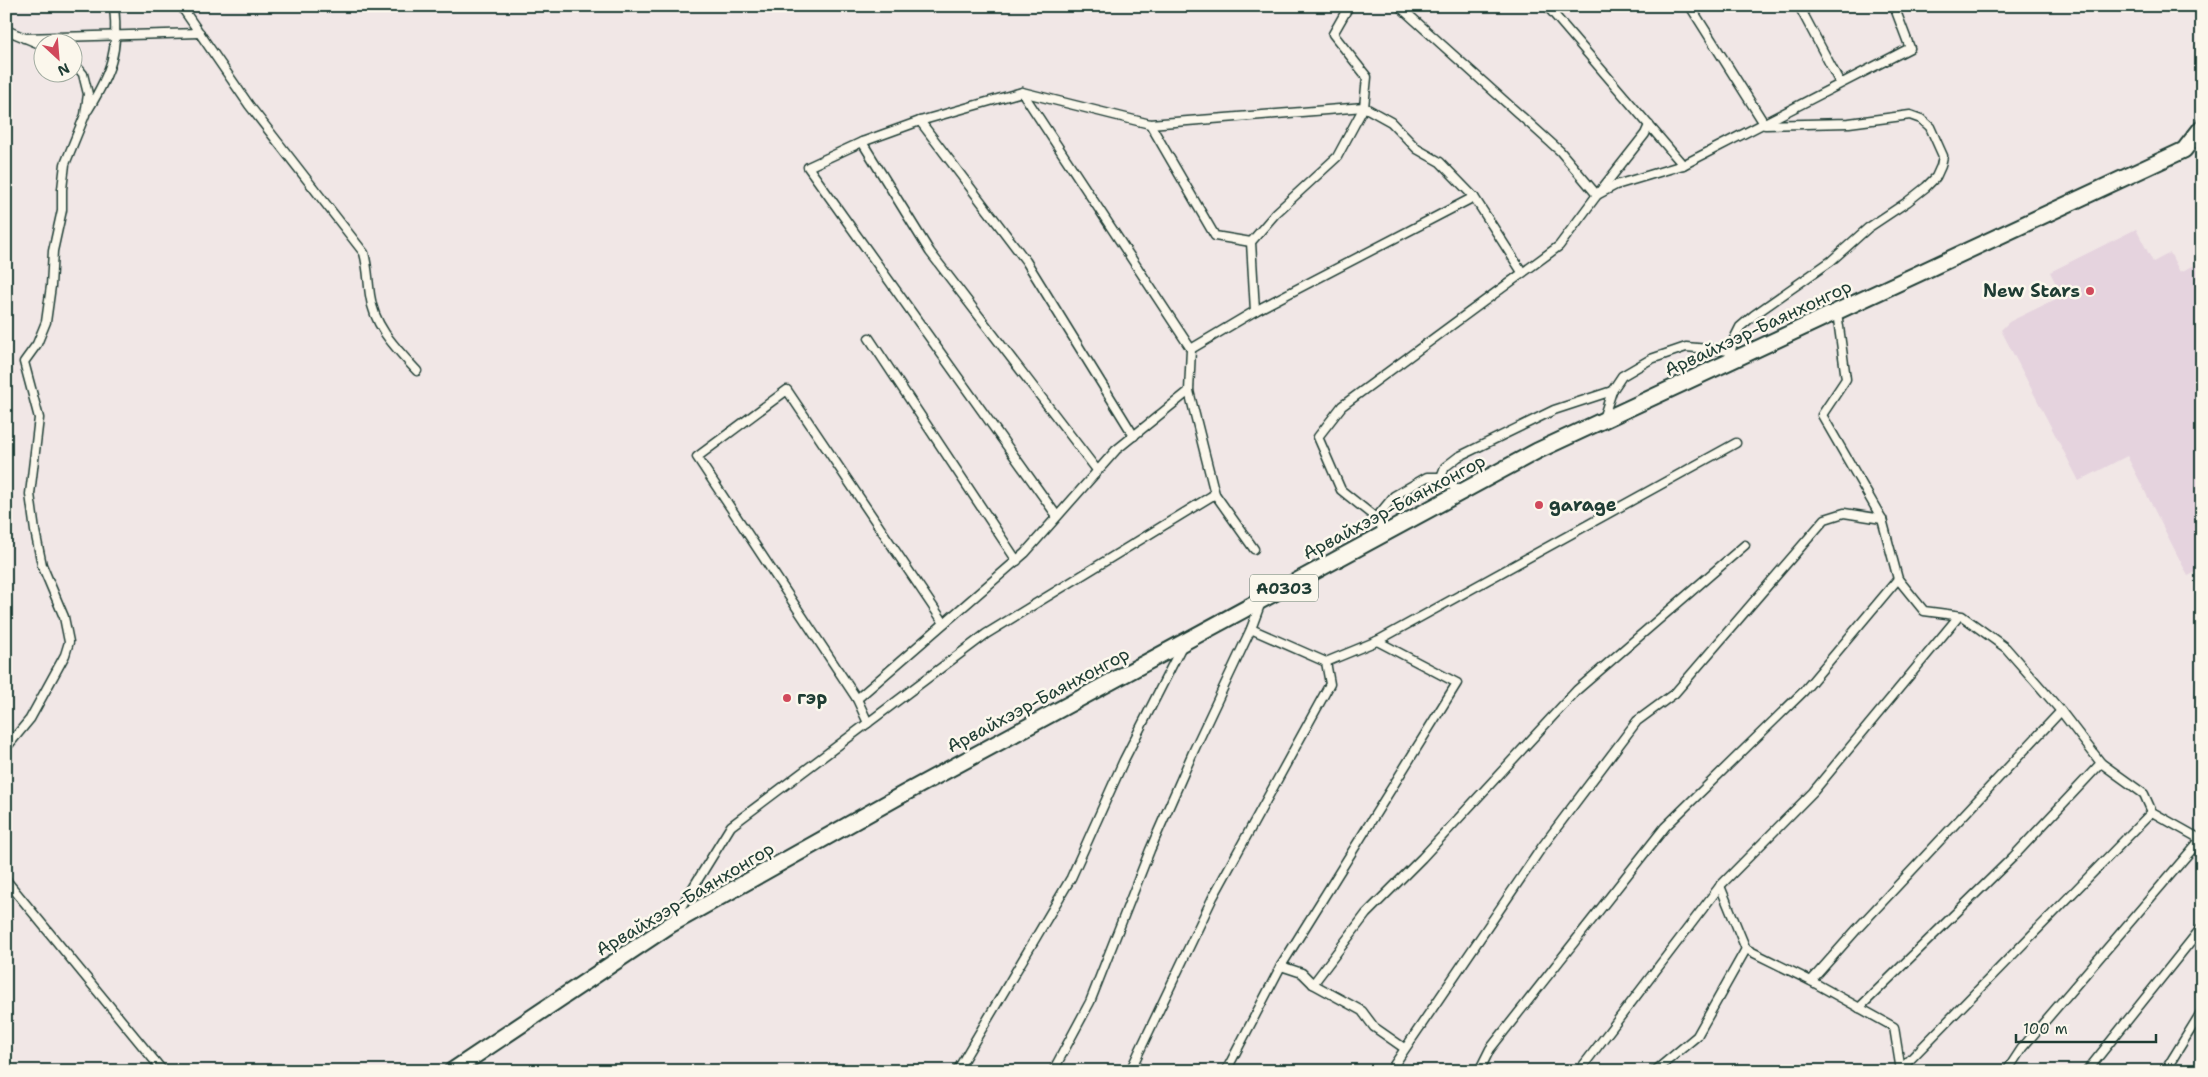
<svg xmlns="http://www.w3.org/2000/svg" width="2208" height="1077" font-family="'Shantell Sans',sans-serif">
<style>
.built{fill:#e5d3de}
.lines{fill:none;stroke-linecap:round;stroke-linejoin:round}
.street-casing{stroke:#1f3d34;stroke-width:11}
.highway-casing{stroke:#1f3d34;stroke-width:19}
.street{stroke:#fbf7ec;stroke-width:8}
.highway{stroke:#fbf7ec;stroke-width:15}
.poi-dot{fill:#d1495b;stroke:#fbf7ec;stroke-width:2}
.labels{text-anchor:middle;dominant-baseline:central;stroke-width:5;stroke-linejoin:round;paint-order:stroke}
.shield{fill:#fbf7ec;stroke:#61756b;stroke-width:1}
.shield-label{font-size:16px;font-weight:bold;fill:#1f3d34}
.poi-label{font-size:18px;font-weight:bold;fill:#1f3d34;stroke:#fbf7ec;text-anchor:start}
.street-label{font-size:18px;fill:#1f3d34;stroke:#fbf7ec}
</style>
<rect width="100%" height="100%" fill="#f1e7e6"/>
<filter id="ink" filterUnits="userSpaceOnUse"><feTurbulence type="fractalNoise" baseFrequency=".02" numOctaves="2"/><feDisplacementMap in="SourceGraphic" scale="10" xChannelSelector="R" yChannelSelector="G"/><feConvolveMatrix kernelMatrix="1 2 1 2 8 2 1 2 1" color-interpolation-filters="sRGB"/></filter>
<g filter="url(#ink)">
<path class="built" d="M2136 229 2153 262 2170 253 2180 272 2202 262V569L2188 576 2127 456 2079 481 2001 330 2009 322 2062 296 2050 272Z"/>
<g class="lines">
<defs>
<g id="street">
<path d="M181 6 249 105 364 253C368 267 368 281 370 295 374 327 396 348 417 371"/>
<path d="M1399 6 1560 151 1597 195 1645 134 1649 125"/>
<path d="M1547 6 1683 165"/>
<path d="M1690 6 1765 125 1849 123 1910 115 1921 119 1930 127 1943 156 1941 166 1936 177 1926 187 1907 202 1868 228 1831 261 1754 315 1740 327 1734 339 1728 362"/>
<path d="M1799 6 1840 83"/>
<path d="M6 30 42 45"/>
<path d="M24 38 200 33"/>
<path d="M1022 92 1191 349"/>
<path d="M88 110C111 72 119 52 114 6"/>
<path d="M920 121 1026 261 1134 436"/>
<path d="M1150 124 1215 236 1251 242"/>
<path d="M862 142 930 252 1097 470"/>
<path d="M1255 311 1251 242 1276 213 1337 157 1364 107 1367 77 1333 34 1349 6"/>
<path d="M1837 312 1846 379 1822 415 1882 519 1898 579 1924 611 1962 616 2006 648 2061 711 2101 763 2144 794 2152 812 2202 840"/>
<path d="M869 338 1017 561"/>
<path d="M1603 419 1612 391 1622 376 1651 359 1686 347 1731 351"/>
<path d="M1441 477 1445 467 1458 457 1554 410 1612 391"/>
<path d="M1057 516 808 167 862 142 920 121 1022 92 1150 124 1364 107 1391 122 1417 149 1440 162 1474 197 1522 272"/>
<path d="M1376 518 1341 490 1318 437 1342 406 1559 246 1597 195 1616 185 1683 165 1910 48 1894 6"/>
<path d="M1385 533 1376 518 1394 496 1427 477H1441L1461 492"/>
<path d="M1254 549 1215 494 1189 391 1191 349 1255 311 1474 197"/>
<path d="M1251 629 1326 662 1377 641 1736 443"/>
<path d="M857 699 1025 553 1116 450 1189 391"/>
<path d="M868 723 857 699 697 457 787 390 944 623"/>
<path d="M6 748 30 719 65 655 69 642 64 617 42 565 35 531 30 494 39 418 24 362 37 344 46 322 51 286 53 251 62 210V189L65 164 85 115 88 94 83 74 72 61"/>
<path d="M6 880 163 1071"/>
<path d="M1720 886 1746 949 1811 981 1894 1027 1901 1071"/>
<path d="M673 920 731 826 986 634 1215 494"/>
<path d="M1281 966 1302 973 1313 984 1362 1011 1374 1027 1404 1048"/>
<path d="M1811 981 1857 929 2061 711"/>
<path d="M1313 984 1366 914 1422 858 1577 690 1745 545"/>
<path d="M1859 1008 2013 857 2101 763"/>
<path d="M1901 1069 2152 812"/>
<path d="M957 1071 1071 878 1124 760 1182 646"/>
<path d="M1053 1071 1090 1002 1150 850 1194 750 1251 629 1261 602"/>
<path d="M1130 1071 1213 897 1330 684 1326 662"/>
<path d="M1226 1071 1281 966 1457 683 1377 641"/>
<path d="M1390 1071 1542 847 1637 721 1675 693 1825 519 1844 513 1882 519"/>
<path d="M1479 1071 1490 1049 1665 827 1804 691 1898 579"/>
<path d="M1579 1071 1720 886 1813 792 1959 616"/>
<path d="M1655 1071 1697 1036 1746 949"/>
<path d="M2007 1071 2022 1048 2201 839"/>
<path d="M2087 1071 2202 927"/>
<path d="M2165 1071 2202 1011"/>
</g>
<path id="highway" d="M452 1071 670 925 905 793 1537 451 2184 150 2202 127"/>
</defs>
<use href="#street" class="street-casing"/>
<use href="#highway" class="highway-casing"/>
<use href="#street" class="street"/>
<use href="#highway" class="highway"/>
</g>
</g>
<g class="poi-dot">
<circle cx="2090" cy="291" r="5"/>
<circle cx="1539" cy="505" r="5"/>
<circle cx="787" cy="698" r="5"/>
</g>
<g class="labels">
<rect class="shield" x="1250" y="574.5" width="68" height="27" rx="4"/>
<g class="shield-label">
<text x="1284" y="588">A0303</text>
</g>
<g class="poi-label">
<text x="2080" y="291" text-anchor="end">New Stars</text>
<text x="1549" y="505">garage</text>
<text x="797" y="698">гэр</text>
</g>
<g class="street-label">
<text transform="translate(1758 328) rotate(-25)">Арвайхээр-Баянхонгор</text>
<text transform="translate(1394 507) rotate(-28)">Арвайхээр-Баянхонгор</text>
<text transform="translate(1038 700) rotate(-28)">Арвайхээр-Баянхонгор</text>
<text transform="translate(685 899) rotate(-31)">Арвайхээр-Баянхонгор</text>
</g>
</g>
<rect width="2208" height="1077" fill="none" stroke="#fbf7ec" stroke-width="25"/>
<rect x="12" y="12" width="2183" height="1052" fill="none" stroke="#1f3d34" stroke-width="2" filter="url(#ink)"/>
<g transform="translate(58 58) rotate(154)"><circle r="24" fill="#fbf7ec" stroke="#a3ada2"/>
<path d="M0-4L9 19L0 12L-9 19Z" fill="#d1495b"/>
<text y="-8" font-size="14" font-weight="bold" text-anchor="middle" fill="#1f3d34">N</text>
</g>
<path d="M2016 1034v8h140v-8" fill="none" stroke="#1f3d34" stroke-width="2.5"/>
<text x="2023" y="1034" font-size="15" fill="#1f3d34" stroke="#fbf7ec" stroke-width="4" paint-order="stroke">100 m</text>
</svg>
